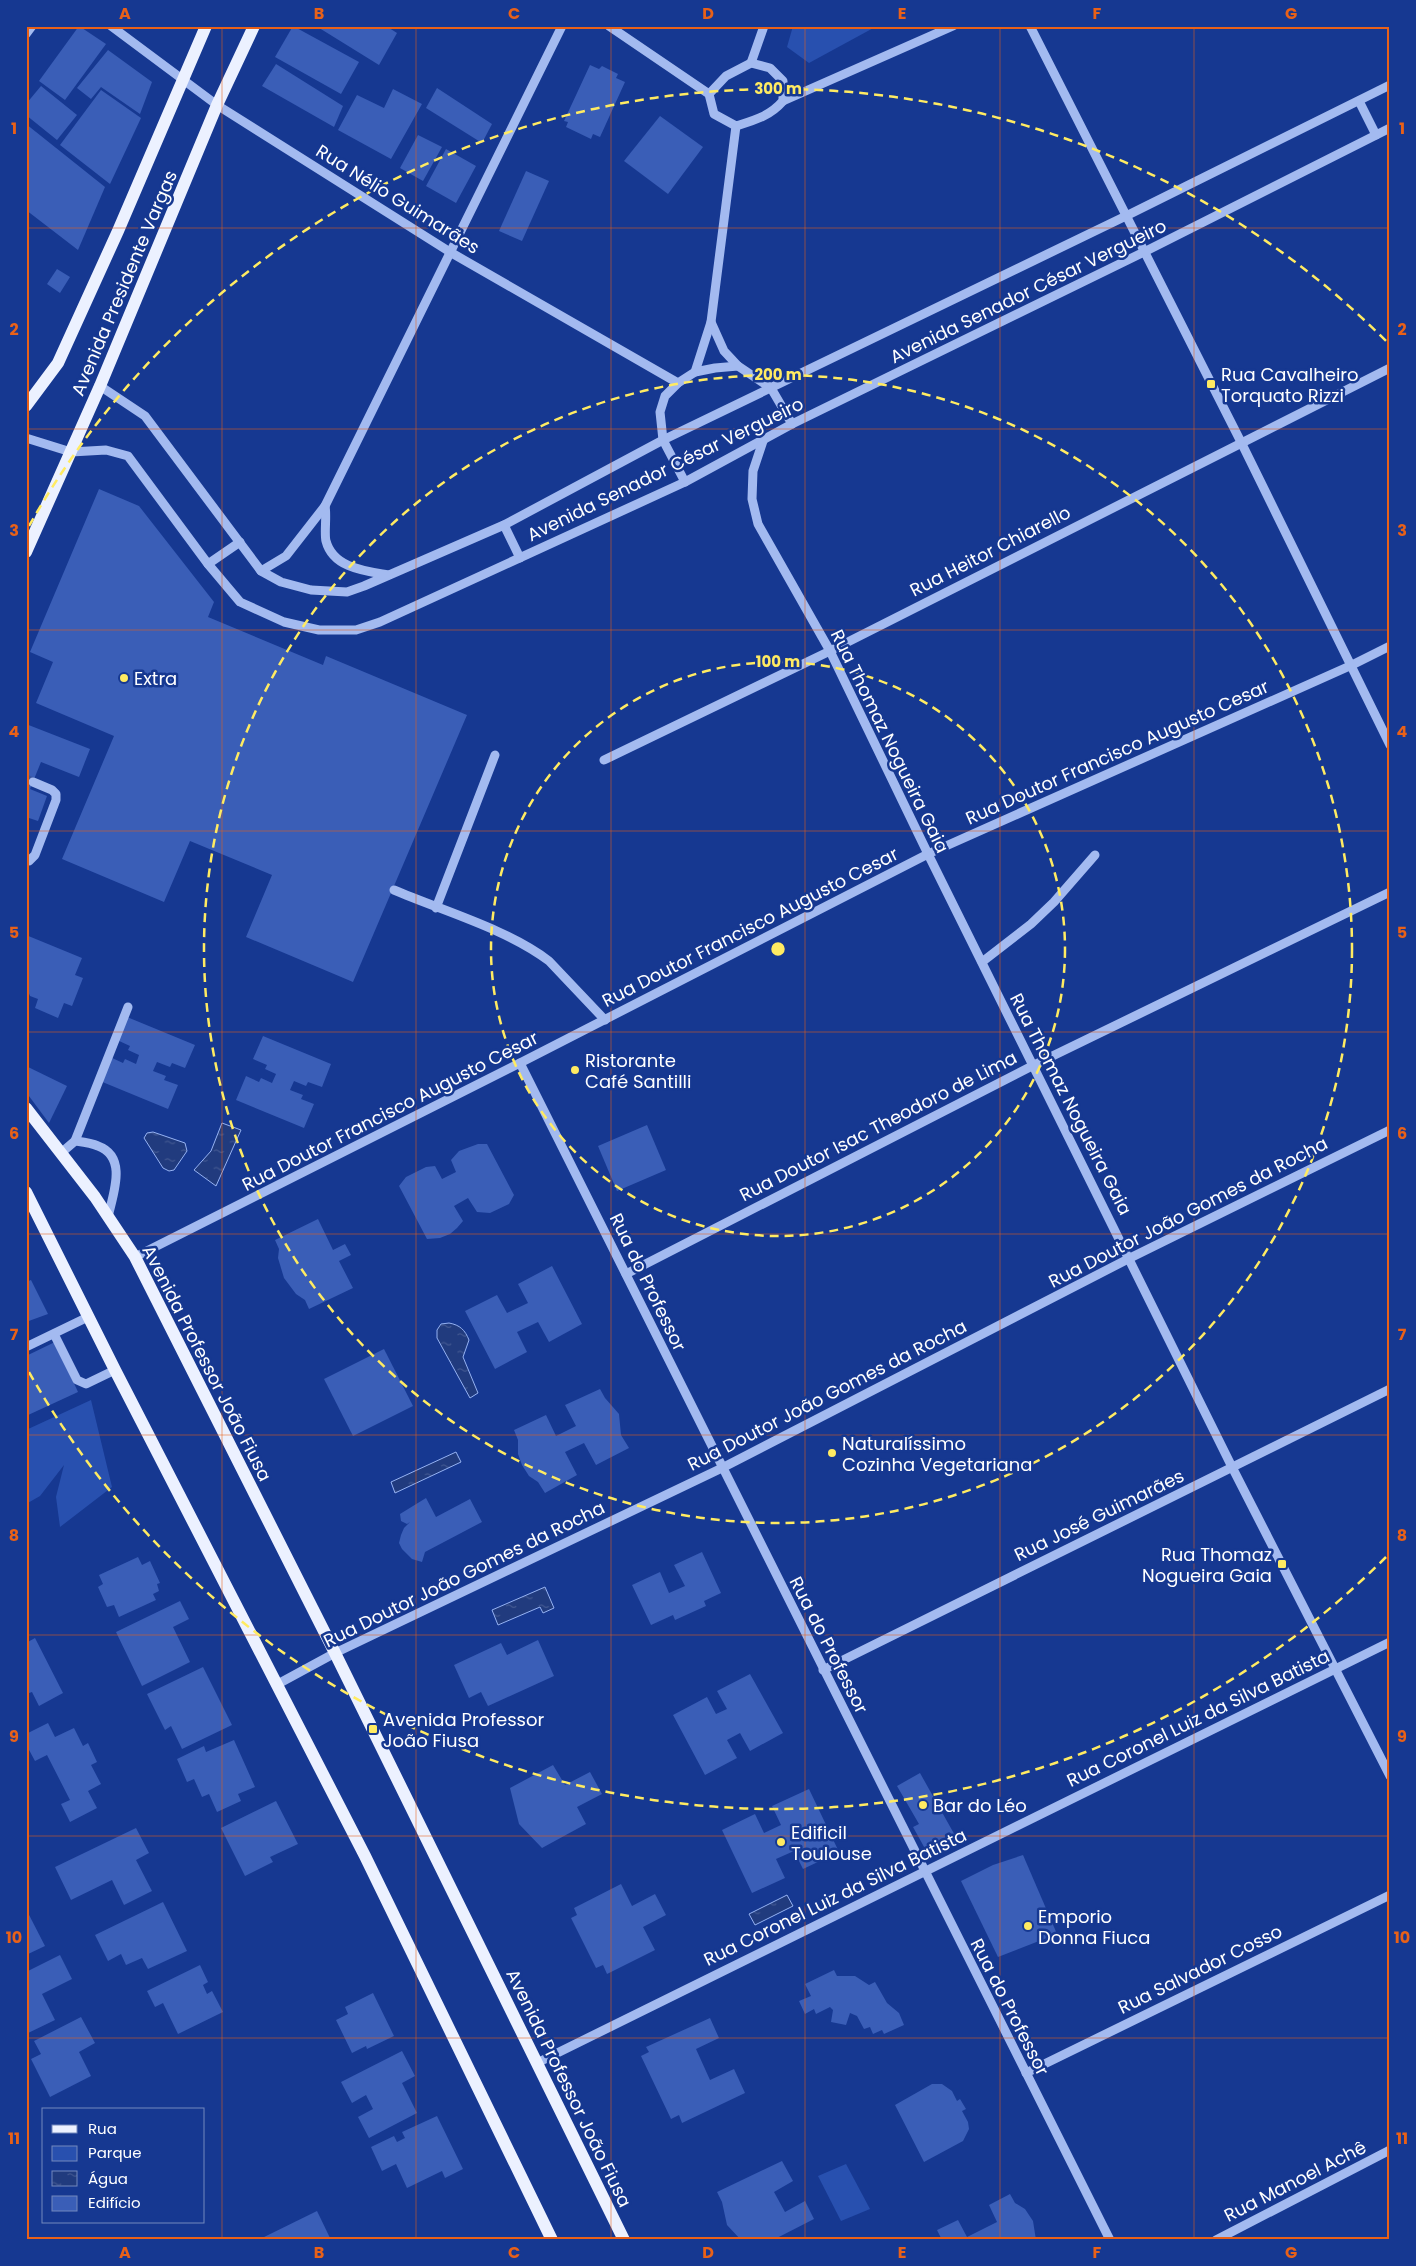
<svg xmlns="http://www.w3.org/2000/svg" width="1416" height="2266" font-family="Poppins,sans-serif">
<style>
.green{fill:#2850af}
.water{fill:url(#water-ripples);stroke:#95b2f3}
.building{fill:#3a5eb7}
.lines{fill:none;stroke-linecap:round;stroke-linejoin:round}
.minor-tunnel{stroke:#3956a2;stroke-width:9;stroke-dasharray:9 4.5;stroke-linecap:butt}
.minor{stroke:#a3baf0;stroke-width:9}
.major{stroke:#ecf1ff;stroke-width:12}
.grid{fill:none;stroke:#e96118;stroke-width:1;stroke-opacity:0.55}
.ring{fill:none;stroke:#ffeb62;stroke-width:2.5;stroke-dasharray:9 6}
.poi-dot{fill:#ffeb62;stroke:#163891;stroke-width:2}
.labels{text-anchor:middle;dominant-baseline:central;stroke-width:5;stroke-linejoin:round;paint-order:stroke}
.street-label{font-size:18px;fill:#fff;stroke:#163891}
.poi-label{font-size:18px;fill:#fff;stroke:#163891;text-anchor:start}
.centre{fill:#ffeb62;stroke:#163891;stroke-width:2.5}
.ring-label{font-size:15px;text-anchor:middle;font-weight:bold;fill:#ffeb62;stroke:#163891;stroke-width:5;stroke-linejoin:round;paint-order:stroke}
.neatline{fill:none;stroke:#e96118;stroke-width:2}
.grid-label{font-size:16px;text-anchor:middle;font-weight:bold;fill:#e96118}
</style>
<defs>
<pattern id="water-ripples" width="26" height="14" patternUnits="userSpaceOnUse" patternTransform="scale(1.25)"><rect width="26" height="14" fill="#213b7e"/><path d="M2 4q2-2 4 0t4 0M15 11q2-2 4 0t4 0" fill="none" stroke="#425891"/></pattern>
</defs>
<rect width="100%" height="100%" fill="#163891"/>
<g class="green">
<path d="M793 26H877L809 63 787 47Z"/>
<path d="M91 1400 112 1487 60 1527 56 1497 64 1465 40 1496 26 1504V1430Z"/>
<path d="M846 2164 870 2209 841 2221 818 2176Z"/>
</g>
<g class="water">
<path d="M222 1123 241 1130 216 1186 194 1170 211 1151Z"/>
<path d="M153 1132 185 1143 187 1151 174 1170 169 1171 163 1168 144 1138 147 1133Z"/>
<path d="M449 1323C460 1325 465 1330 469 1340L463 1357 478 1393 470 1398 437 1338V1330L441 1324Z"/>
<path d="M456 1452 461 1462 395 1493 391 1482Z"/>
<path d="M545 1587 554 1608 543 1613 540 1607 498 1625 492 1610Z"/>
<path d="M787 1895 793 1906 755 1925 749 1914Z"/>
</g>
<g class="building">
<path d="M79 26 106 44 65 100 39 81Z"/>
<path d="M293 26 359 62 341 94 275 57Z"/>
<path d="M316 26H386L397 33 379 65Z"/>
<path d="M108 50 152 82 140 114 101 87 91 99 77 88Z"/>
<path d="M276 64 343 106 334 127 262 86Z"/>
<path d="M590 65 599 69 602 66 618 74 616 78 625 82 600 137 593 134 591 139 566 127 568 122 564 121Z"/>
<path d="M41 86 77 115 57 140 26 115V104Z"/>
<path d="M437 88 492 124 482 143 426 108Z"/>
<path d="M393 89 422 104 391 159 338 130 357 95 384 108Z"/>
<path d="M101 90 141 118 110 184 60 145Z"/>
<path d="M660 116 703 147 668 194 624 161Z"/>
<path d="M26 124 105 187 78 250 26 210Z"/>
<path d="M418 135 442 147 423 181 400 168Z"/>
<path d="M446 149 476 166 456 203 426 186Z"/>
<path d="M526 171 549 181 522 241 499 231Z"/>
<path d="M57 269 70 277 60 293 47 284Z"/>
<path d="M99 489 139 506 214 602 208 617 323 665 326 656 467 715 353 982 246 937 272 875 190 841 164 902 62 859 114 736 36 703 53 662 30 652Z"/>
<path d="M26 724 90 749 79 777 41 762 30 789 47 796 38 821 26 817Z"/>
<path d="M26 935 82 958 75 975 83 978 72 1006 64 1003 58 1018 35 1008 38 999 30 996 26 986Z"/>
<path d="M127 1017 195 1045 185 1068 172 1063 170 1067 157 1062 153 1071 166 1076 164 1080 178 1085 168 1109 100 1081 110 1057 123 1063 125 1059 136 1064 139 1055 128 1050 130 1046 117 1040Z"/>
<path d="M263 1036 331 1064 322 1087 308 1082 306 1086 294 1081 290 1090 303 1095 301 1099 314 1104 304 1128 236 1100 246 1076 259 1082 261 1078 272 1083 276 1074 265 1069 267 1065 253 1059Z"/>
<path d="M26 1066 67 1086 49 1123 26 1092Z"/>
<path d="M647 1125 666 1170 617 1191 598 1146Z"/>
<path d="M478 1144H487L514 1195 509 1204 490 1213 477 1212 468 1198 454 1206 463 1221 457 1228 450 1234 440 1238 427 1239 399 1186 406 1177 426 1167 435 1166 442 1179 456 1172 451 1160 459 1151Z"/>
<path d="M318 1219 333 1250 345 1244 351 1255 339 1261 353 1288 309 1309 305 1300 296 1294 284 1278 278 1258 279 1249 275 1240Z"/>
<path d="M552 1266 582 1324 549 1342 538 1322 517 1332 527 1352 495 1369 465 1311 497 1295 507 1313 528 1303 518 1284Z"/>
<path d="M31 1280 48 1314 26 1322V1282Z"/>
<path d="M55 1342 78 1392 26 1416V1356Z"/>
<path d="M384 1349 413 1406 353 1436 324 1379Z"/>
<path d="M600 1389 605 1398 619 1414 621 1435 629 1448 596 1465 584 1443 565 1452 577 1475 545 1493 538 1482 529 1476 522 1465 518 1454V1440L514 1430 546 1415 556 1436 576 1426 565 1405Z"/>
<path d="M426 1498 436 1517 470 1499 482 1522 425 1552 422 1562 412 1559 402 1549 399 1543 401 1535 404 1528 410 1522 407 1524 401 1521 400 1514Z"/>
<path d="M702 1552 721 1593 704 1601 706 1606 675 1620 673 1615 651 1625 632 1585 660 1572 669 1593 685 1586 674 1565Z"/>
<path d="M138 1557 142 1565 150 1561 160 1583 157 1584 159 1591 153 1594 156 1600 119 1617 114 1605 107 1607 98 1587 103 1584 99 1575Z"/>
<path d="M180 1601 189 1619 173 1627 190 1662 142 1686 116 1632Z"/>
<path d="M35 1638 63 1693 39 1706 32 1692 26 1694V1643Z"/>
<path d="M538 1640 554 1676 488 1706 481 1692 469 1698 454 1665 501 1643 507 1655Z"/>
<path d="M203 1667 232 1725 182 1749 171 1726 165 1730 147 1694Z"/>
<path d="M750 1674 783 1733 750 1751 740 1733 727 1740 737 1758 705 1775 673 1715 707 1697 716 1714 727 1709 717 1691Z"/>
<path d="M48 1723 55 1737 74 1728 83 1746 88 1743 97 1762 91 1765 101 1784 88 1791 97 1808 70 1822 61 1804 70 1800 47 1755 35 1761 28 1748 26 1749V1734Z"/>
<path d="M234 1740 255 1787 238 1794 241 1801 217 1812 209 1794 202 1797 194 1779 187 1782 177 1759 204 1746 206 1752Z"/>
<path d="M553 1765 565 1785 590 1772 602 1794 577 1807 586 1824 542 1848 519 1824 510 1788Z"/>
<path d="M920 1773 957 1839 928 1854 913 1827 919 1824 897 1786Z"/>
<path d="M809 1789 839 1852 803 1869 794 1851 776 1859 785 1878 752 1893 722 1830 755 1814 764 1833 781 1825 772 1806Z"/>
<path d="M276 1801 298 1844 270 1857 273 1862 245 1876 221 1828Z"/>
<path d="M136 1828 149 1853 136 1860 152 1891 124 1905 112 1880 71 1900 55 1867Z"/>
<path d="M1023 1855 1057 1934 998 1957 961 1881 993 1865Z"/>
<path d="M621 1884 632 1906 655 1894 666 1915 643 1927 655 1950 607 1974 603 1965 596 1968 571 1918 577 1915 574 1908Z"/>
<path d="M163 1902 187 1951 148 1969 142 1958 126 1965 121 1954 108 1961 95 1935Z"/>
<path d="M26 1909 45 1946 26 1955Z"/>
<path d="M60 1955 72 1979 42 1994 55 2020 26 2034V1972Z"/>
<path d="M200 1965 208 1982 203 1985 207 1994 212 1991 223 2012 178 2034 163 2003 155 2007 147 1991Z"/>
<path d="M834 1970 837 1976H855L869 1985 875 1982 887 2003 899 2013 904 2025 884 2034 882 2030 873 2034 870 2027 864 2029 857 2016 850 2013 846 2025 831 2022 833 2010 830 2007 816 2014 814 2009 805 2014 799 2001 811 1996 805 1984Z"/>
<path d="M373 1993 394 2036 367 2049 366 2046 352 2053 336 2020 348 2014 345 2007Z"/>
<path d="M81 2017 95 2043 79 2052 91 2076 50 2097 31 2059 41 2054 34 2041Z"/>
<path d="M710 2018 719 2038 696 2049 710 2080 734 2069 745 2093 682 2123 679 2115 671 2119 641 2056 649 2052 646 2047Z"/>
<path d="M402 2051 415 2076 402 2083 417 2113 369 2138 358 2117 373 2109 366 2095 352 2103 341 2082Z"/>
<path d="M932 2084H942L952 2091 957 2101 960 2099 966 2109 962 2111 968 2122 969 2129 963 2141 924 2162 895 2105Z"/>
<path d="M437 2116 463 2169 445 2178 442 2171 407 2188 396 2164 382 2171 371 2147 394 2136 397 2142 405 2138 402 2132Z"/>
<path d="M782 2161 793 2181 774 2192 785 2212 805 2201 814 2219 773 2240H741L727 2225 722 2202 717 2192Z"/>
<path d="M1010 2194 1015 2203 1025 2209 1033 2221 1036 2240H942L937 2230 958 2220 967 2237 997 2222 989 2205Z"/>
<path d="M317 2211 331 2240H258Z"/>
</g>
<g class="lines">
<path class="minor-tunnel" d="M26 779 33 782"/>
<g class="minor">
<path d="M111 26 217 105 450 252 678 383"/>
<path d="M609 26 709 94"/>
<path d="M1030 26 1241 442 1390 745"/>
<path d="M26 34 32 26"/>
<path d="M751 63 770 68 783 81V101C770 116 755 120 736 126L714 114 709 94 726 76Z"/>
<path d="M751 63 764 26"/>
<path d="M783 101 953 26"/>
<path d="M1359 101 1376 135"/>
<path d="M711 322 724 351 738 366"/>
<path d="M695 372 711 322 736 126"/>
<path d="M100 386 145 416 261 571 281 582 311 590 347 592 364 586 504 525 663 440 1126 216 1390 85"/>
<path d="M26 438 71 452 106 450 128 456 208 564 240 602 284 622 319 630H356L380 622 685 482 792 424 1144 252 1390 128"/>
<path d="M763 441 753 471 752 499 758 524 830 651 928 854 1232 1467 1390 1776"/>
<path d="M685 482 663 440 660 412 665 396 678 383 695 372 715 368 738 366 771 388 792 424"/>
<path d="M325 506C327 515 324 534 326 541 333 568 365 571 388 575"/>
<path d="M504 525 520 558"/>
<path d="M208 564 240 542"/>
<path d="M261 571 286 556 325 506 562 26"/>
<path d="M604 760 830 651 1390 368"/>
<path d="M26 861H29L35 855 56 800V794L52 790 33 782"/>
<path d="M394 890C443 911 507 929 549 961L605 1020"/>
<path d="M436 908 495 755"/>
<path d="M982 962 1031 924 1054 902 1095 855"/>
<path d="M520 1063 1110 2240"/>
<path d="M75 1141 128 1007"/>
<path d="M61 1153 75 1141C82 1142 91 1143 98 1146 128 1157 113 1194 108 1217"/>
<path d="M135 1257 520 1063 928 854 1352 665 1390 646"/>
<path d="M626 1274 1034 1065 1390 892"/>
<path d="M54 1334 77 1380 86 1384 115 1370"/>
<path d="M26 1347 88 1317"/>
<path d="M823 1670 1390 1389"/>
<path d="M276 1685 335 1653 722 1468 1130 1258 1390 1130"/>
<path d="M537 2063 1390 1642"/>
<path d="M1026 2073 1390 1895"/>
<path d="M1216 2240 1390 2150"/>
</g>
<g class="major">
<path d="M26 406 58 363 118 231 206 26"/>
<path d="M26 552 100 386 217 105 254 26"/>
<path d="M26 1108 95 1197 135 1257 335 1653 624 2240"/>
<path d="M26 1192 115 1370 365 1856 552 2240"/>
</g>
</g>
<path class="grid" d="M222 26V2240M416 26V2240M611 26V2240M805 26V2240M1000 26V2240M1194 26V2240M26 228H1390M26 429H1390M26 630H1390M26 831H1390M26 1032H1390M26 1234H1390M26 1435H1390M26 1635H1390M26 1836H1390M26 2038H1390"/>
<g class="ring">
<circle cx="778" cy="949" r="287"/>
<circle cx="778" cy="949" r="574"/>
<path d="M1386 1557A860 860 0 0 1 29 1372M29 526A860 860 0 0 1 1386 341"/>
</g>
<g class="poi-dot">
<rect x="1206" y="379" width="10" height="10" rx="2.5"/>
<circle cx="124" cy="678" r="5"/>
<circle cx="575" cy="1070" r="5"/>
<circle cx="832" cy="1453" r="5"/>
<rect x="1277" y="1559" width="10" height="10" rx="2.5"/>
<rect x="368" y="1724" width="10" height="10" rx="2.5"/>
<circle cx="923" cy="1805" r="5"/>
<circle cx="781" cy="1842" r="5"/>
<circle cx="1028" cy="1926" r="5"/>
</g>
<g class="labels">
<g class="street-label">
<text transform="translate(398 199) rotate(32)">Rua Nélio Guimarães</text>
<text transform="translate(124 283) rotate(-67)">Avenida Presidente Vargas</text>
<text transform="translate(1028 291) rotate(-26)">Avenida Senador César Vergueiro</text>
<text transform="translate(665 469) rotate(-26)">Avenida Senador César Vergueiro</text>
<text transform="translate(990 551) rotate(-27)">Rua Heitor Chiarello</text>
<text transform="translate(890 741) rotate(64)">Rua Thomaz Nogueira Gaia</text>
<text transform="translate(1117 752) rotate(-24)">Rua Doutor Francisco Augusto Cesar</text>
<text transform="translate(750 927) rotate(-27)">Rua Doutor Francisco Augusto Cesar</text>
<text transform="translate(1071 1104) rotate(63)">Rua Thomaz Nogueira Gaia</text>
<text transform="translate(390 1111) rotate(-27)">Rua Doutor Francisco Augusto Cesar</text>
<text transform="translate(878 1126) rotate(-27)">Rua Doutor Isac Theodoro de Lima</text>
<text transform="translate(1188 1212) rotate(-27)">Rua Doutor João Gomes da Rocha</text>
<text transform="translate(648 1282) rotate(64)">Rua do Professor</text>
<text transform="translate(207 1363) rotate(63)">Avenida Professor João Fiusa</text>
<text transform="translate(827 1395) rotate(-27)">Rua Doutor João Gomes da Rocha</text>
<text transform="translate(1099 1515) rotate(-26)">Rua José Guimarães</text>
<text transform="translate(464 1574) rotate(-26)">Rua Doutor João Gomes da Rocha</text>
<text transform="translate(829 1645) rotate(63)">Rua do Professor</text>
<text transform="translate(1198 1718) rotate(-26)">Rua Coronel Luiz da Silva Batista</text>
<text transform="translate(835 1897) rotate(-26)">Rua Coronel Luiz da Silva Batista</text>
<text transform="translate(1200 1969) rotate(-26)">Rua Salvador Cosso</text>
<text transform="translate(1010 2007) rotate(63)">Rua do Professor</text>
<text transform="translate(569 2088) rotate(64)">Avenida Professor João Fiusa</text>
<text transform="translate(1295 2181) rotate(-27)">Rua Manoel Achê</text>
</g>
<g class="poi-label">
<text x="1221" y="374">Rua Cavalheiro<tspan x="1221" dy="21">Torquato Rizzi</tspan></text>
<text x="134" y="678">Extra</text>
<text x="585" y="1060">Ristorante<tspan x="585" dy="21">Café Santilli</tspan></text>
<text x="842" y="1443">Naturalíssimo<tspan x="842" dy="21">Cozinha Vegetariana</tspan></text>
<text x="1272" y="1554" text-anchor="end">Rua Thomaz<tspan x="1272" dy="21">Nogueira Gaia</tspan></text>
<text x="383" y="1719">Avenida Professor<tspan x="383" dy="21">João Fiusa</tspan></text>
<text x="933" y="1805">Bar do Léo</text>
<text x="791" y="1832">Edificil<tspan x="791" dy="21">Toulouse</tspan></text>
<text x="1038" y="1916">Emporio<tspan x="1038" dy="21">Donna Fiuca</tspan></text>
</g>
</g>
<circle cx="778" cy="949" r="8" class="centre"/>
<g class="ring-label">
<text x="778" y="94">300 m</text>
<text x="778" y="380">200 m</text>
<text x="778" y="667">100 m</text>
</g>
<rect width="1416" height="2266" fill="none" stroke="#163891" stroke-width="55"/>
<rect x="42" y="2108" width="162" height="115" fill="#163891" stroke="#7388bd"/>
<rect x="52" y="2125" width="25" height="8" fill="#ecf1ff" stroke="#7388bd"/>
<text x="88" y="2134" font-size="15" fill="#ffffff">Rua</text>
<rect x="52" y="2146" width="25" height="15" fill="#2850af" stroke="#7388bd"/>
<text x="88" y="2158" font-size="15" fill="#ffffff">Parque</text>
<rect x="52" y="2171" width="25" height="15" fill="url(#water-ripples)" stroke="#7388bd"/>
<text x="88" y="2184" font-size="15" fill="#ffffff">Água</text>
<rect x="52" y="2196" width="25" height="15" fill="#3a5eb7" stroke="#7388bd"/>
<text x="88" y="2208" font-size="15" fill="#ffffff">Edifício</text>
<rect x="28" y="28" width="1360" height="2210" class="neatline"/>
<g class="grid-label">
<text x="125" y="19">A</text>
<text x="319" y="19">B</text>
<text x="514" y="19">C</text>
<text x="708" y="19">D</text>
<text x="902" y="19">E</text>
<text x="1097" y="19">F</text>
<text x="1291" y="19">G</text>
<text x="14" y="134">1</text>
<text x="1402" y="134">1</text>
<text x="14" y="335">2</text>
<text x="1402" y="335">2</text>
<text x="14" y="536">3</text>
<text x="1402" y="536">3</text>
<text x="14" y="737">4</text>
<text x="1402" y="737">4</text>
<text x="14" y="938">5</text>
<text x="1402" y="938">5</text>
<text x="14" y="1139">6</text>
<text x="1402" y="1139">6</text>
<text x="14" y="1340">7</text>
<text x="1402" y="1340">7</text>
<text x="14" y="1541">8</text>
<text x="1402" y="1541">8</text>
<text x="14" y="1742">9</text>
<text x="1402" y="1742">9</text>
<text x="14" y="1943">10</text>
<text x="1402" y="1943">10</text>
<text x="14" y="2144">11</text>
<text x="1402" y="2144">11</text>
<text x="125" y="2258">A</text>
<text x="319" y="2258">B</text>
<text x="514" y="2258">C</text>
<text x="708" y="2258">D</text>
<text x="902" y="2258">E</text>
<text x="1097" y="2258">F</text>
<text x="1291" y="2258">G</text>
</g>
</svg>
